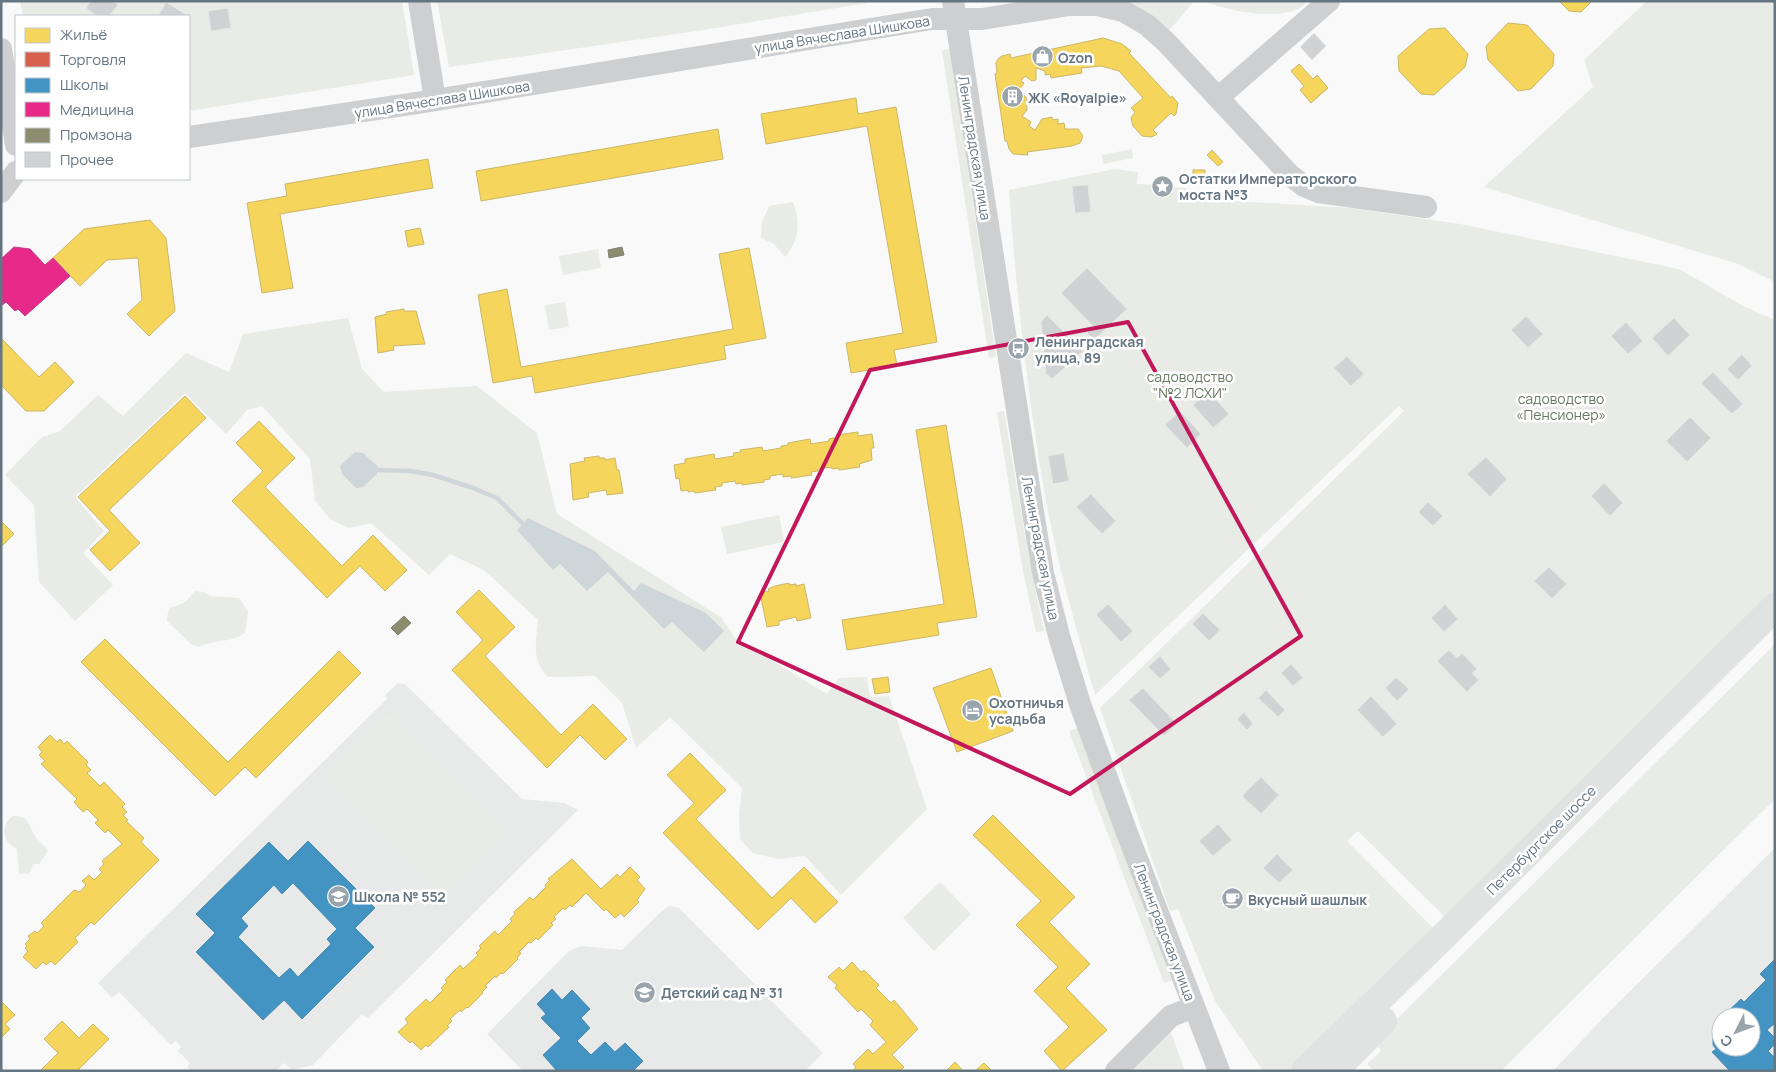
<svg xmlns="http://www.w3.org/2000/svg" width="1776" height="1072" font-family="Manrope,sans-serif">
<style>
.built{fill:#e8e9e9;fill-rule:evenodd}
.green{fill:#e8ebe6}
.water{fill:#ced6d9}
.homes{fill:#f6d55c;stroke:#cab868}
.shops{fill:#d6604d;stroke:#b4675d}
.schools{fill:#4393c3;stroke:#4d8ab0;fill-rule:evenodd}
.health{fill:#e7298a;stroke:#c04088}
.industry{fill:#8c8c6e;stroke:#808574}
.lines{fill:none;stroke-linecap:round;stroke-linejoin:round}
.stream{stroke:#ced6d9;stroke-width:4.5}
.building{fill:#d0d2d3;stroke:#e8e8e8}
.minor{stroke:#cecfd0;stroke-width:22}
.major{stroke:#e1e2e2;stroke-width:28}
.marked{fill:none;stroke:#c2185b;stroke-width:4;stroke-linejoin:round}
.labels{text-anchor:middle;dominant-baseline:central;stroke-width:5;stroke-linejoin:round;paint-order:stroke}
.street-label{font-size:14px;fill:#657683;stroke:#fff}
.poi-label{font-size:14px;font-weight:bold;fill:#657683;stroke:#fff;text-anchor:start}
.park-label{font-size:14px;fill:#687a64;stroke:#fff}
</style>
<rect width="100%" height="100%" fill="#f9f9f9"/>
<g class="built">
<path d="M398 683 405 684 522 799 564 803 578 810 368 1018 361 1015 313 1065 292 1070 284 1063 276 1071H191L187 1067 190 1063 178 1051 181 1047 176 1041 171 1045 119 992 112 998 98 983 388 698 385 695Z"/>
<path d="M1775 848V1071H1553L1609 1012ZM1721 1017H1751V1047H1721Z"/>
<path d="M670 906 679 908 823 1053 805 1071H523L487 1034 569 951 581 946 622 950 663 910Z"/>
</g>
<g class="green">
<path d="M20 1H402L414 75 189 111V16H23Z"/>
<path d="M437 1H867V3L703 30 449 67Z"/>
<path d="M1122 1H1194L1167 33Z"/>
<path d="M1205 1H1307C1305 4 1301 8 1298 9 1277 20 1226 11 1205 1Z"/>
<path d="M1647 1H1775V282L1738 264 1484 187 1593 87 1584 60Z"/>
<path d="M950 49 996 357 989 358 942 50Z"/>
<path d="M1132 149 1133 158 1103 164 1102 155Z"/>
<path d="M1115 169 1138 172 1137 184 1155 185V179L1168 180V187L1187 188 1186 198 1350 208 1460 224 1679 269 1743 306 1775 320V592L1447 919 1358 831 1347 841 1435 930 1292 1071H1263L1215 1001 1178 909 1170 911 1100 708 1404 411 1399 406 1095 695C1076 628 1056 559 1044 490 1027 390 1016 290 1009 190Z"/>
<path d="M793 202C801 222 799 241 785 257L774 244 761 238 762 222 769 206Z"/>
<path d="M598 249 601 268 563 275 559 256Z"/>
<path d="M565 302 569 327 549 330 545 305Z"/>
<path d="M348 318 362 369 384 392 477 386 537 433 557 514 722 618 735 638 827 694 839 678 867 677 870 697 889 696 927 809 841 895 805 856 778 859 753 853 740 839 739 814 742 788 670 717 636 748 622 703 595 676 548 677C531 660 536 642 538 620L484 570 450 554 429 575 371 523 349 528 330 519 315 500 310 459 262 406 247 410 226 434 185 393 75 497 104 531 83 553 113 585 75 621 39 582 34 505 5 475 42 437 60 431 98 395 123 416 186 353 229 372 243 334Z"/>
<path d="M1004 411 1030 564 1044 631 1036 632 1022 566 997 412Z"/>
<path d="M779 515 784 542 727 554 721 527Z"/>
<path d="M195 591 203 592 211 596 239 598 248 611 245 633C229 644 218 638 199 647L191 644 167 621C169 602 170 610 183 603 187 601 191 595 195 591Z"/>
<path d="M1775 644V799L1501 1071H1374L1367 1064 1381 1051 1378 1047 1397 1019Z"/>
<path d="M389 714 505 832 442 894 326 776Z"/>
<path d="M1077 728 1172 980 1164 983 1069 731Z"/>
<path d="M13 816C29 816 28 824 35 836 38 841 44 845 48 851L39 864H33L29 874H19L17 849C2 842 0 825 13 816Z"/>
<path d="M940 882 971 914 934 951 903 918Z"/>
<path d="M1170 1030 1185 1071H1129Z"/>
</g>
<g class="water">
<path d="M355 452 363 453 377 466V474L363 487 356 488 342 474 340 466Z"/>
<path d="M528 518 595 551 634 591 641 583 706 613 724 631 704 652 672 622 664 629 608 572 587 591 560 564 553 570 517 530Z"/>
</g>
<g class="homes">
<path d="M1559 1H1592L1581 12 1569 11Z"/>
<path d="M1508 23 1527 25 1554 54 1553 66 1531 89 1518 91 1488 60 1486 46Z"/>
<path d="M1445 28 1468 54 1465 67 1434 95 1421 94 1399 71 1398 56 1429 29Z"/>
<path d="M1103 38 1122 44 1131 51 1129 53 1171 98 1172 96 1178 103 1176 114 1174 116 1171 113 1153 130 1157 134 1152 137 1142 136 1133 126 1131 118 1135 112 1131 108 1143 98 1119 71 1101 66 1081 68 1082 73 1051 78 1050 74 1045 75V71L1036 68V80L1032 81 1025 76 1021 81 1024 83 1018 92 1026 97 1027 110 1022 116 1031 122 1029 126 1035 130 1042 119 1052 117 1053 120 1058 119V124L1064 123 1065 129H1078L1083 136 1080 143 1072 146 1027 152 1028 155 1013 154 1009 149 1007 141H1005L995 74H997L996 63 998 59 1002 56 1010 54 1011 58Z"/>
<path d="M1299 64 1313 79 1317 75 1328 88 1311 103 1300 90 1304 86 1291 71Z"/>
<path d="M856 98 858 114 896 107 937 342 894 350 897 365 851 373 846 343 903 333 867 126 766 144 761 114Z"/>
<path d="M718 129 723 159 481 201 476 171Z"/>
<path d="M1212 150 1223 162 1218 166 1207 155Z"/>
<path d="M428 159 433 188 280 214 293 288 262 293 247 203 287 196 285 184Z"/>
<rect x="1193" y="170" width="12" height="12"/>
<path d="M150 220 166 238 175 311 149 336 127 314 142 300 138 258 107 260 80 286 53 258 84 229Z"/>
<path d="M420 228 424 244 408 247 405 231Z"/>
<path d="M749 248 766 338 724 346 726 359 535 393 532 376 493 383 478 295 507 289 521 367 733 329 719 254Z"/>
<path d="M404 309V311H416L425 344 393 346 394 350 378 353 375 317 387 314 386 312Z"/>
<path d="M1 338 39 377 55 362 74 382 44 411H26L1 385Z"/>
<path d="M185 396 206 418 109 510 140 543 110 571 90 550 110 531 78 497Z"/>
<path d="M259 421 295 458 265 487 342 566 373 535 407 570 385 591 360 566 327 598 232 501 263 471 236 443Z"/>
<path d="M946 425 977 617 937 623 939 635 847 650 842 620 944 604 916 430Z"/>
<path d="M858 432V436L872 434 874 448H871L872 460 859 464 860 467 839 470 838 468 832 469 831 467 818 469V471L811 472 812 475 791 478V476L783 477V474L770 476V479L764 480V482L742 485V483L736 484 735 481 722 483V486L715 487 716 490 695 493 694 491 688 492V490L681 491 679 478 676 479 674 465 685 463V459L714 454 715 459 734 456 733 453 741 452 740 450 762 447 763 451 781 448V446L788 445V443L810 439 811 444 829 441V439L837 437 836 435Z"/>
<path d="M599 456V458H605V460L615 458 617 470H619L623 493 607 495 606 490 588 493 589 497 573 500 570 464 585 461 584 458Z"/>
<path d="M1 521 14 534 1 547Z"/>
<path d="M789 583V585L796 584V586L804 584 811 618 797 621 796 617 779 621V625L767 627 760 593 769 591 768 589 775 586Z"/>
<path d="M479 590 515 627 485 656 561 735 593 704 627 739 605 760 580 735 547 768 452 670 483 640 456 612Z"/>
<path d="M105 639 228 762 339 651 361 673 256 778 245 767 215 796 81 662Z"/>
<path d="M991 668 1013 731 957 752 933 688Z"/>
<path d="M888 677 890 692 875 694 872 679Z"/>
<path d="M50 735 57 742 60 739 64 744 67 741 88 762 86 765 91 770 87 773 100 786 104 782 125 804 122 807 127 812 123 815 128 820 126 821 144 838 141 842 159 860 94 925 91 922 75 938 78 942 55 965 51 961 46 965 43 962 36 969 23 957 28 951 25 948 27 946 25 944 30 939 28 936 35 931 37 933 44 926 41 923 74 890 80 892 86 885 82 881 89 875 94 880 102 872 99 869 104 864 102 861 122 844 108 830 105 833 95 823 98 820 87 809 83 812 74 802 77 799 41 764 45 761 39 755 42 752 38 747Z"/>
<path d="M690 753 726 790 696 819 772 898 804 867 838 902 815 923 791 898 758 930 663 833 694 803 667 775Z"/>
<path d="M993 815 1075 897 1049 922 1090 964 1066 988 1107 1030 1062 1071 1044 1051 1069 1027 1034 991 1058 967 1016 925 1041 901 973 835Z"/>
<path d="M572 859 601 889 617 874 620 877 630 867 640 877 637 880 645 889 637 900 639 902 624 917 621 913 615 918 606 909 604 911 586 893 572 907 570 905 565 910 563 908 554 917 556 919 551 923 553 925 538 940 536 938 531 943 529 942 519 952 521 953 517 958 518 959 503 974 501 973 496 978 495 976 485 986 487 987 482 992 483 993 468 1008 467 1007 461 1012 460 1010 450 1019 452 1021 447 1026 449 1027 428 1047 426 1045 421 1050 412 1041 410 1043 398 1032 408 1023 405 1019 426 999 430 1003 443 990 441 988 447 982 445 980 460 965 463 969 478 955 476 953 481 948 479 946 495 931 498 935 512 921 510 919 515 914 514 912 530 897 533 900 546 887 545 885 550 880 548 879Z"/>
<path d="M852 962 861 972 864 970 879 985 876 988 891 1003 894 1000 918 1029 892 1055 904 1067 900 1071H853L856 1067 853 1064 868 1049 873 1054 886 1042 870 1025 873 1021 861 1009 858 1012 835 988 837 985 828 977 839 967 843 971Z"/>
<path d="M1 1001 15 1015 5 1024 10 1029 1 1038Z"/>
<path d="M62 1021 79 1038 93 1024 109 1039 77 1071H40L58 1053 44 1039Z"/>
<path d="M955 1062 963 1071H946Z"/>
<path d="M984 1063 992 1071H975Z"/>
</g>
<path class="shops" d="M1234 888 1242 896 1231 907 1223 898Z"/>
<g class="schools">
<path d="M308 841 375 908 355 928 374 947 302 1019 284 1000 263 1020 196 952 215 933 196 914 269 842 288 861ZM293 883 337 929 327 939 331 944 298 977 290 968 279 978 238 937 248 926 241 918 274 885 282 894Z"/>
<path d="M1775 959V1023L1767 1030 1775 1038V1044L1768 1051 1775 1058V1071H1730L1712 1052 1716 1049 1713 1045V1033L1718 1028 1715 1024 1721 1018V1047H1751V1017H1722L1741 999 1744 1002 1766 980 1760 974Z"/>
<path d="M552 989 562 1000 572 990 590 1009 581 1018 590 1028 577 1041 591 1055 605 1042 615 1052 625 1043 643 1061 633 1071H557L543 1055 561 1038 541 1018 546 1014 537 1004Z"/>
</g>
<path class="health" d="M14 247 30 249 45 265 53 258 70 276 25 316 18 309 15 311 6 302 1 306V259Z"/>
<g class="industry">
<path d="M622 247 624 255 609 258 608 250Z"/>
<path d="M404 616 411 623 398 635 391 628Z"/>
</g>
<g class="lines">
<path class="stream" d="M377 470 411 471 433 475 473 488 497 498 523 524"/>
</g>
<g class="building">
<path d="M91 1H113L118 5 109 16H97L86 8Z"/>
<path d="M166 2 185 14 183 16H158Z"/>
<path d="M228 8 231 28 211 31 208 11Z"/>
<path d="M1314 33 1326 46 1312 60 1300 47Z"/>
<path d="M1088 185 1091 212 1075 213 1072 186Z"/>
<path d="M1087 268 1127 309 1094 340 1087 333 1094 327 1061 293Z"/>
<path d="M1047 315 1083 351 1052 379 1046 374 1041 322Z"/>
<path d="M1526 316 1543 334 1528 348 1511 330Z"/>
<path d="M1674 318 1690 335 1668 356 1652 338Z"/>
<path d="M1626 322 1643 341 1628 354 1611 336Z"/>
<path d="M1742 354 1752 366 1738 380 1727 369Z"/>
<path d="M1347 356 1364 374 1351 386 1334 368Z"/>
<path d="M1713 372 1743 404 1732 414 1701 383Z"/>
<path d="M1208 391 1229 414 1213 428 1193 405Z"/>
<path d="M1180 411 1201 434 1187 448 1165 425Z"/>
<path d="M1690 417 1711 438 1687 462 1666 441Z"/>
<path d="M1064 453 1069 481 1053 484 1048 456Z"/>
<path d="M1486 457 1507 479 1490 497 1467 474Z"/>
<path d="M1604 483 1623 503 1610 516 1591 496Z"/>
<path d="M1091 494 1116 521 1102 534 1076 507Z"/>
<path d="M1428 502 1443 516 1433 526 1418 512Z"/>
<path d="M1549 567 1567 584 1552 599 1534 581Z"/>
<path d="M1108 604 1133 631 1121 642 1096 615Z"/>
<path d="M1445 604 1458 619 1444 632 1431 618Z"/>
<path d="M1203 613 1220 630 1209 641 1192 624Z"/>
<path d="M1449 650 1457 658 1462 653 1477 669 1472 673 1479 680 1467 692 1437 661Z"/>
<path d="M1160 656 1171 669 1160 679 1148 667Z"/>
<path d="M1291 664 1303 678 1293 686 1281 673Z"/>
<path d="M1396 677 1409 689 1397 701 1385 688Z"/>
<path d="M1143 688 1177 724 1164 736 1129 700Z"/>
<path d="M1266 690 1285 710 1278 717 1258 698Z"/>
<path d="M1371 696 1397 724 1383 737 1357 710Z"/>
<path d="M1244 712 1253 724 1247 730 1237 719Z"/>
<path d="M1261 777 1279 795 1261 814 1242 796Z"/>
<path d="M1218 824 1232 840 1213 856 1199 841Z"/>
<path d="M1277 854 1293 870 1279 883 1263 868Z"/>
</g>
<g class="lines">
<g class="minor">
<path d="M419 1 435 100"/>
<path d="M953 1 1033 512 1043 573 1059 636 1080 704 1127 833 1219 1071"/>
<path d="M1 49 16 145"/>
<path d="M1219 97 1329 1"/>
<path d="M189 137 417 103 932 19H982L1069 5H1097L1123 11 1147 25 1166 42 1290 175 1304 186 1318 192 1426 207"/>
<path d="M1 192 16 172"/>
<path d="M1116 1071 1171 1016 1194 1007"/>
</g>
<g class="major">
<path d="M1305 1071 1448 932 1775 607"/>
<path d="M1334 1071 1383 1021"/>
</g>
</g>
<path class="marked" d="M1128 322 1301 636 1070 794 738 642 870 370Z"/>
<defs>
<symbol id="shop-disc" viewBox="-11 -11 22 22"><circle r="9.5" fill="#99a4ac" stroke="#fff"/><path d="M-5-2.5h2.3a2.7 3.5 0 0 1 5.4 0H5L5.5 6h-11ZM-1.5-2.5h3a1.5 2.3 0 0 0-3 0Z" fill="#fff"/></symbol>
<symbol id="building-disc" viewBox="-11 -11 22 22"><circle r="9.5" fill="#99a4ac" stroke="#fff"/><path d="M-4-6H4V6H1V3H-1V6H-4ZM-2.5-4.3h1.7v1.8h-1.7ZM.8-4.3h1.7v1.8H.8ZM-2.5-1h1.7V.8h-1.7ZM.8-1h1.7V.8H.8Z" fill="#fff"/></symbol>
<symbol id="sight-disc" viewBox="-11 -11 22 22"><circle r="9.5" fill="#99a4ac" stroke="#fff"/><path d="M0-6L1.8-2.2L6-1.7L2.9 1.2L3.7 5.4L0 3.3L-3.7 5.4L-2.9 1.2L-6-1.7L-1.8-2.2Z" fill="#fff"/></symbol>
<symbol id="bus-disc" viewBox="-11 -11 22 22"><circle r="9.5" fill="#99a4ac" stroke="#fff"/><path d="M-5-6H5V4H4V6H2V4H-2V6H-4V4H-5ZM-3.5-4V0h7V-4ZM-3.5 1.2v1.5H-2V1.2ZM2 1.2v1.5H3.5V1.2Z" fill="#fff"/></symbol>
<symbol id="hotel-disc" viewBox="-11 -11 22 22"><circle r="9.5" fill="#99a4ac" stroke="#fff"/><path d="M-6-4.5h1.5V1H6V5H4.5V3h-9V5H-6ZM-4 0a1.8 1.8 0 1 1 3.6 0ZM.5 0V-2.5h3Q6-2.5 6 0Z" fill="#fff"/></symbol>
<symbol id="school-disc" viewBox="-11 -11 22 22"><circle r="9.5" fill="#99a4ac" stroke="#fff"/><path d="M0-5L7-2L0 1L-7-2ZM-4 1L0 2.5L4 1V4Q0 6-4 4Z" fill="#fff"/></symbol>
<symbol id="cafe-disc" viewBox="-11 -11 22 22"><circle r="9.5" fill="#99a4ac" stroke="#fff"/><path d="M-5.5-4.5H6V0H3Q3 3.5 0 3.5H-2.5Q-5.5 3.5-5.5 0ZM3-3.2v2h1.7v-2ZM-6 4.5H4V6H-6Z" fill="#fff"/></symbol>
</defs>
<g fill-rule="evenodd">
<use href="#shop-disc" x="1030" y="44" width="25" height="25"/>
<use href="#building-disc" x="1000" y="84" width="25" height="25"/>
<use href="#sight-disc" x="1150" y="174" width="25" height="25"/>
<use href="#bus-disc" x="1006" y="336" width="25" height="25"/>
<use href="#hotel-disc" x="960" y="698" width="25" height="25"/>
<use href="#school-disc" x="326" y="884" width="25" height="25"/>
<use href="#cafe-disc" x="1220" y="886" width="25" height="25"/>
<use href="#school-disc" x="632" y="980" width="25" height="25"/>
</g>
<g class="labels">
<g class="street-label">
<text transform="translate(842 34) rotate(-9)">улица Вячеслава Шишкова</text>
<text transform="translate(442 99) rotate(-9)">улица Вячеслава Шишкова</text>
<text transform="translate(975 148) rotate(81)">Ленинградская улица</text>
<text transform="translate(1041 548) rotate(79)">Ленинградская улица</text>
<text transform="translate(1541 840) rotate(-45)">Петербургское шоссе</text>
<text transform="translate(1165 932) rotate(69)">Ленинградская улица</text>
</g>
<g class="poi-label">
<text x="1058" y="57">Ozon</text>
<text x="1028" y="97">ЖК «Royalpie»</text>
<text x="1179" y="178">Остатки Императорского<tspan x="1179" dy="16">моста №3</tspan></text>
<text x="1035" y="341">Ленинградская<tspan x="1035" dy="16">улица, 89</tspan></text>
<text x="989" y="702">Охотничья<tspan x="989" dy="16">усадьба</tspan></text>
<text x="354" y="896">Школа № 552</text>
<text x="1248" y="899">Вкусный шашлык</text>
<text x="661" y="992">Детский сад № 31</text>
</g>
<g class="park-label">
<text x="1190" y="376">садоводство<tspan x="1190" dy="16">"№2 ЛСХИ"</tspan></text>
<text x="1561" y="398">садоводство<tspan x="1561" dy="16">«Пенсионер»</tspan></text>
</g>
</g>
<rect width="1776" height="1072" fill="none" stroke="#657683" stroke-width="5"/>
<rect x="15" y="15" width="175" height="165" fill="#ffffff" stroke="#c1c8cd"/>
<rect x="25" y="28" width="25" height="15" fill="#f6d55c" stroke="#c1c8cd"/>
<text x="60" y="40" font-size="15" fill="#657683">Жильё</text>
<rect x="25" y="52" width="25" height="15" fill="#d6604d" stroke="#c1c8cd"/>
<text x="60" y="65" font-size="15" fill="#657683">Торговля</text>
<rect x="25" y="78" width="25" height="15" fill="#4393c3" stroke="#c1c8cd"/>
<text x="60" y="90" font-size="15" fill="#657683">Школы</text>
<rect x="25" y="102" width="25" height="15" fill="#e7298a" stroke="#c1c8cd"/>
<text x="60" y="115" font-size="15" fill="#657683">Медицина</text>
<rect x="25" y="128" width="25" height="15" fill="#8c8c6e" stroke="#c1c8cd"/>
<text x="60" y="140" font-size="15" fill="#657683">Промзона</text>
<rect x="25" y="152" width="25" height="15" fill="#d0d2d3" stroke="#c1c8cd"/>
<text x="60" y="165" font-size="15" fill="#657683">Прочее</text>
<g transform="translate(1736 1032) rotate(228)"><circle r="24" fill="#ffffff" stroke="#c1c8cd"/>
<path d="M0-4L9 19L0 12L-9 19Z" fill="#99a4ac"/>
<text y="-8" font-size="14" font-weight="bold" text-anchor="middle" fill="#657683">С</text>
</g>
</svg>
